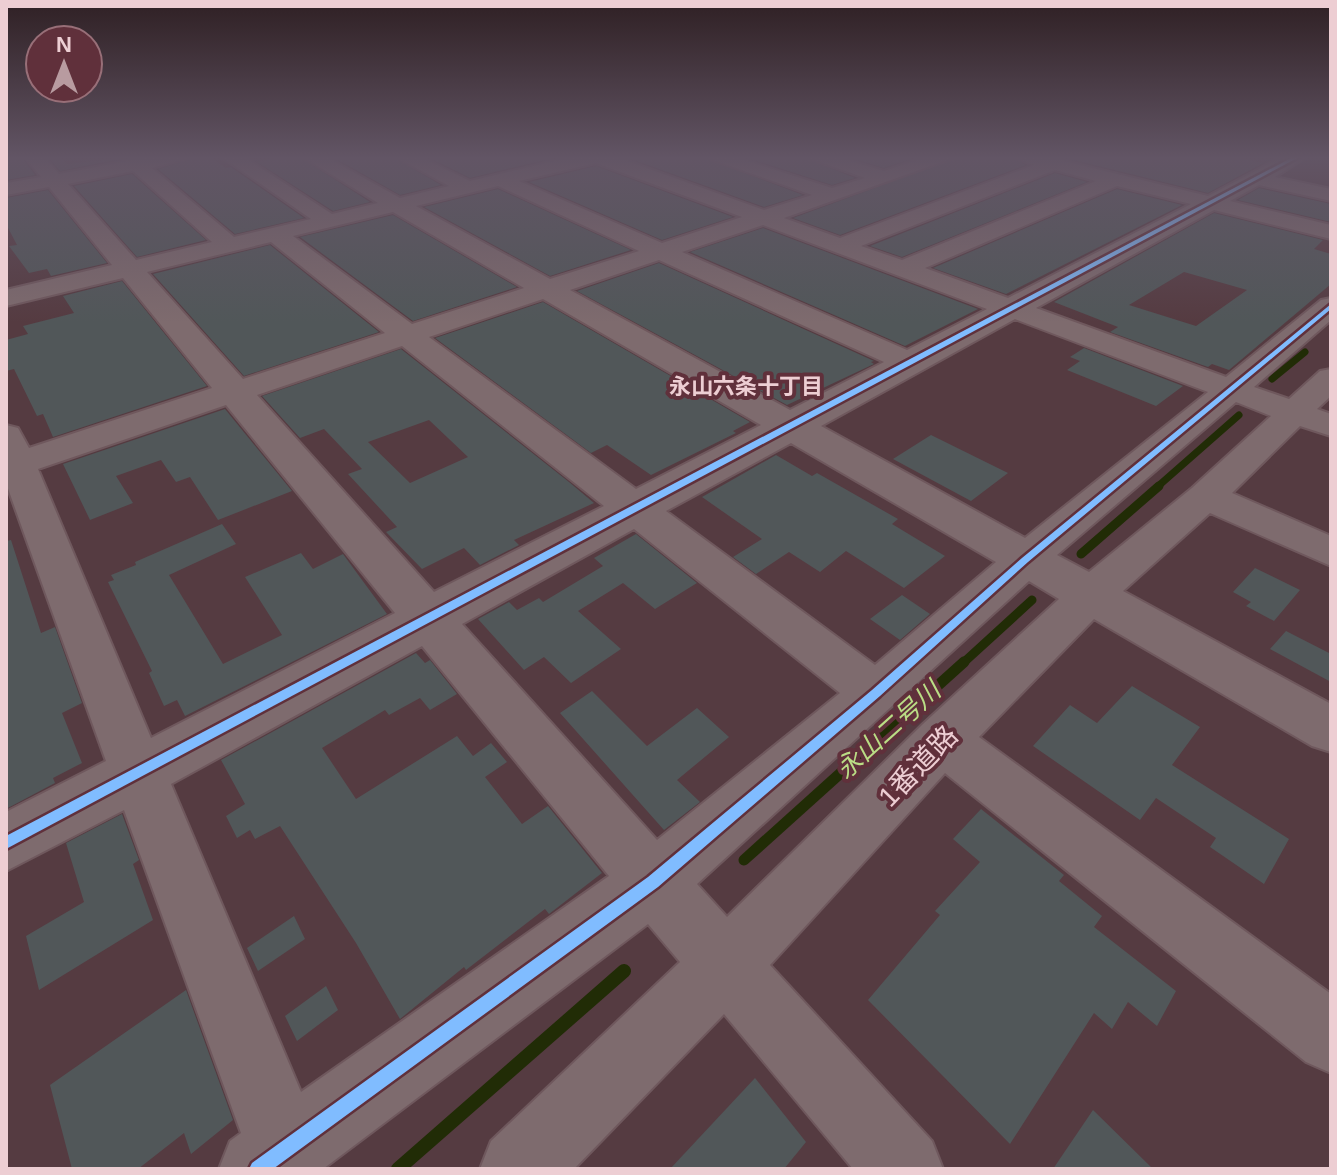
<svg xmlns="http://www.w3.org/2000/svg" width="1337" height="1175" font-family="Arial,'Noto Sans JP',sans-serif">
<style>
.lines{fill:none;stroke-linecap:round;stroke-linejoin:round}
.stream-far3{stroke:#212c06;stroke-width:7}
.stream-far2{stroke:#212c06;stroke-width:9}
.stream-far1{stroke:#212c06;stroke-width:11}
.stream{stroke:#212c06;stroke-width:14}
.building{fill:#515759;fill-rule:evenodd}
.minor-casing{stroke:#6f585d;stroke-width:4}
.minor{fill:#7e6b6e;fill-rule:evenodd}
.cycleway-casing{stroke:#60303b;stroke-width:5}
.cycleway{fill:#80bcff;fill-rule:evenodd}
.labels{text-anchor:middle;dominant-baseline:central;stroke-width:8;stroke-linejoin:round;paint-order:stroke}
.far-neighbourhood-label{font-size:22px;font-weight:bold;fill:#edced3;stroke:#60303b}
.water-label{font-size:26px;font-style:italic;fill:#badd85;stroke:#60303b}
.near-street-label{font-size:28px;fill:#edced3;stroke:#60303b}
</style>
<rect width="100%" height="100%" fill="#553b41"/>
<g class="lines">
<g class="stream-far3">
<path d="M1272 379 1305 352"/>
<path d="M1156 488 1239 415"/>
</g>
<g class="stream-far2">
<path d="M1081 554 1159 486"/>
<path d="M962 664 1032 600"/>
</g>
<path class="stream-far1" d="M744 860 964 662"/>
<path class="stream" d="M398 1169 624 971"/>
</g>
<g class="building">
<path d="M6 157H22L35 175 6 180Z"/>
<path d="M48 157H60L67 164 130 157 60 171Z"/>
<path d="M198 157H210L226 168 231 167 304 218 235 234 158 169Z"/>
<path d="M281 157H300L370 202 333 211 257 162Z"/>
<path d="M333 157H393L441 185 400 195Z"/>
<path d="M428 157H557L470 178Z"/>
<path d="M626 157H702L803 195 764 207Z"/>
<path d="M745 157H803L855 178 832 185Z"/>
<path d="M848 157H916L884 168Z"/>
<path d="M959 157H1010L1026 165 840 235 793 218Z"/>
<path d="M1062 157H1234L1263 163 1208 193Z"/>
<path d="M596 166 733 217 662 240 529 182Z"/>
<path d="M1055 173 1087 182 902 257 870 246Z"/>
<path d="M132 174 206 240 137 257 74 186Z"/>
<path d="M1259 188 1331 204V222L1238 200Z"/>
<path d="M498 189 631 250 550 276 424 207Z"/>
<path d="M1117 189 1182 205 1006 294 933 268Z"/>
<path d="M48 190 107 263 51 276 47 269 29 273 9 246 17 245 6 224V198Z"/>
<path d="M1214 213 1323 240 1314 249 1331 254V284L1229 370 1212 364 1208 367 1110 332 1118 327 1054 302ZM1184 272 1247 290 1196 326 1129 305Z"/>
<path d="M393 215 517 287 413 321 300 237Z"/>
<path d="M763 228 978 309 905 346 690 252Z"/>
<path d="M270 245 379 332 244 376 153 274Z"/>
<path d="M659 263 874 361 871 362 874 364 787 405 577 291Z"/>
<path d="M122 281 207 386 53 437 43 414 37 416 14 369 6 371V340L28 334 23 326 74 313 63 296Z"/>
<path d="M543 302 750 422 733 431 736 433 651 475 607 445 591 453 435 338Z"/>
<path d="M1084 348 1183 386 1156 406 1067 370 1080 361 1070 357Z"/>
<path d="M401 349 569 482 594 503 514 540 519 545 480 565 464 548 422 569 386 532 397 527 348 474 362 469 324 429 300 438 262 396ZM429 420 468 457 410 483 368 442Z"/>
<path d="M225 409 292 491 218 520 190 477 176 482 161 460 116 476 133 503 90 520 63 464Z"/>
<path d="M931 435 1008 473 971 501 893 459Z"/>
<path d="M776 455 812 476 817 473 898 519 892 524 945 556 904 588 846 551 820 572 789 552 756 574 733 557 762 539 702 497Z"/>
<path d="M222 524 236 544 169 575 223 664 282 635 245 577 301 553 313 569 343 554 387 614 185 716 177 700 164 706 149 673 152 671 108 582 114 580 111 575 136 565 135 562Z"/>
<path d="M636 534 697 583 655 609 623 583 578 611 621 649 571 683 544 657 524 670 478 619 509 602 517 610 539 598 543 602 603 566 594 558Z"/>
<path d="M11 540 41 633 55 627 82 703 62 713 82 763 53 778 55 783 6 809V541Z"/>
<path d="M1255 568 1300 590 1274 621 1246 606 1251 602 1233 592Z"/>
<path d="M902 595 930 614 900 640 870 619Z"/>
<path d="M1286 631 1331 654V682L1270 649Z"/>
<path d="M416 653 425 663 430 660 457 694 430 710 420 698 389 715 385 710 322 748 356 799 457 736 473 756 491 743 507 762 485 777 522 824 548 806 602 873 549 914 545 909 466 970 464 967 400 1019 356 943 280 826 255 839 250 830 237 838 226 816 245 804 221 760Z"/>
<path d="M1132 686 1200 727 1172 765 1289 839 1264 884 1210 847 1216 838 1156 798 1140 820 1033 746 1070 705 1097 723Z"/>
<path d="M592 691 647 746 697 708 729 737 677 780 700 802 664 830 560 713Z"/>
<path d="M981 809 1064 875 1059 881 1102 916 1094 927 1176 991 1157 1026 1128 1002 1112 1029 1094 1013 1010 1144 868 1000 940 915 935 911 980 862 953 839Z"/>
<path d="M122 814 139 860 133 864 153 920 39 990 26 936 84 902 66 843Z"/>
<path d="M294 916 305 939 258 971 247 948Z"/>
<path d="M326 986 338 1010 297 1041 285 1016Z"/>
<path d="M186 990 233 1120 191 1154 184 1133 138 1169H72L50 1085Z"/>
<path d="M755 1078 806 1142 784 1169H670Z"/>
<path d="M1093 1110 1153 1169H1053Z"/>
</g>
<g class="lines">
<defs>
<path id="minor" d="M25 157H44L59 174 149 157H191L152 168 234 237 311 219 222 157H244L332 214 378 203 303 157H326L400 198 449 186 396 157H420L470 181 572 157H616L764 210 812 195 705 157H734L832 188 865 178 806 157H836L884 171 927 157H956L784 218 840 238 1034 165 1013 157H1047L1208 196 1282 157H1306L1275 177 1331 189V201L1259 185 1230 201 1331 225V239L1214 210 1036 308 1226 377 1321 300 1331 298V320L1254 387 1289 399 1320 371 1331 369V396L1317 409 1331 414V436L1300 426 1232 493 1331 536V566L1210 513 1123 591 1331 704V752L1312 746 1094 619 979 737 1331 994V1073L1306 1062 945 773 770 965 932 1141 943 1169H853L724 1014 574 1169H480L491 1141 680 962 648 924 323 1169H219L230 1141 241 1133 124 810 6 871V812L106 761 6 483V425L18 428 29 448 212 388 123 278 6 306V290L112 265 49 187 6 195V183L41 177ZM596 163 742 217 662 243 519 181ZM1055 170 1096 181 902 260 861 246ZM133 171 212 242 136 260 68 184ZM498 186 639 251 550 279 416 206ZM1117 186 1191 204 1008 298 925 268ZM393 212 524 288 412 324 293 236ZM763 225 987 309 907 350 682 252ZM271 242 385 333 243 379 147 272ZM659 260 884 362 790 410 570 290ZM543 299 761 425 636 489 429 337ZM1015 319 1208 392 1025 538 821 426ZM402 346 604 506 434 592 257 395ZM1236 402 1271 416 1192 488 1089 572 1057 555ZM226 405 395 613 151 738 38 469ZM791 443 996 562 875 665 666 511ZM634 529 840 693 657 840 462 624ZM1029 581 1059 599 923 724 727 917 697 884ZM422 646 609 876 301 1092 171 784Z"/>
</defs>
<use href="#minor" class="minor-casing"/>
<use href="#minor" class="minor"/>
<defs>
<g id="cycleway">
<path d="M1293 157H1299L6 849V836Z"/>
<path d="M1331 304V309L1028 562 880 696 658 887 273 1169H249L252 1163 648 877 872 690 1022 558Z"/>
</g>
</defs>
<use href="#cycleway" class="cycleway-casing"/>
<use href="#cycleway" class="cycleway"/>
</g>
<linearGradient id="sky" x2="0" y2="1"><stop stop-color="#2f2024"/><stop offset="0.49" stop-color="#625565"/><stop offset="1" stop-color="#625565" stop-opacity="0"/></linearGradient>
<rect width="1337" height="322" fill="url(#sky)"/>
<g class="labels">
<g class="far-neighbourhood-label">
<text x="746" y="386">永山六条十丁目</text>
</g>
<g class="water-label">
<text transform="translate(888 730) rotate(-42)">永山二号川</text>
</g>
<g class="near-street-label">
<text transform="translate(918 766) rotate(-46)">1番道路</text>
</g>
</g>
<rect width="1337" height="1175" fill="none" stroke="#edced3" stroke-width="16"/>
<g transform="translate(64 64)"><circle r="38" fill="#60303b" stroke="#986f78" stroke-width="2"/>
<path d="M0-6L14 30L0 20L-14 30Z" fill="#b89ba0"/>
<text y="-12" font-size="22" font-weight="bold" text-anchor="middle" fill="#edced3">N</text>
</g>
</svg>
